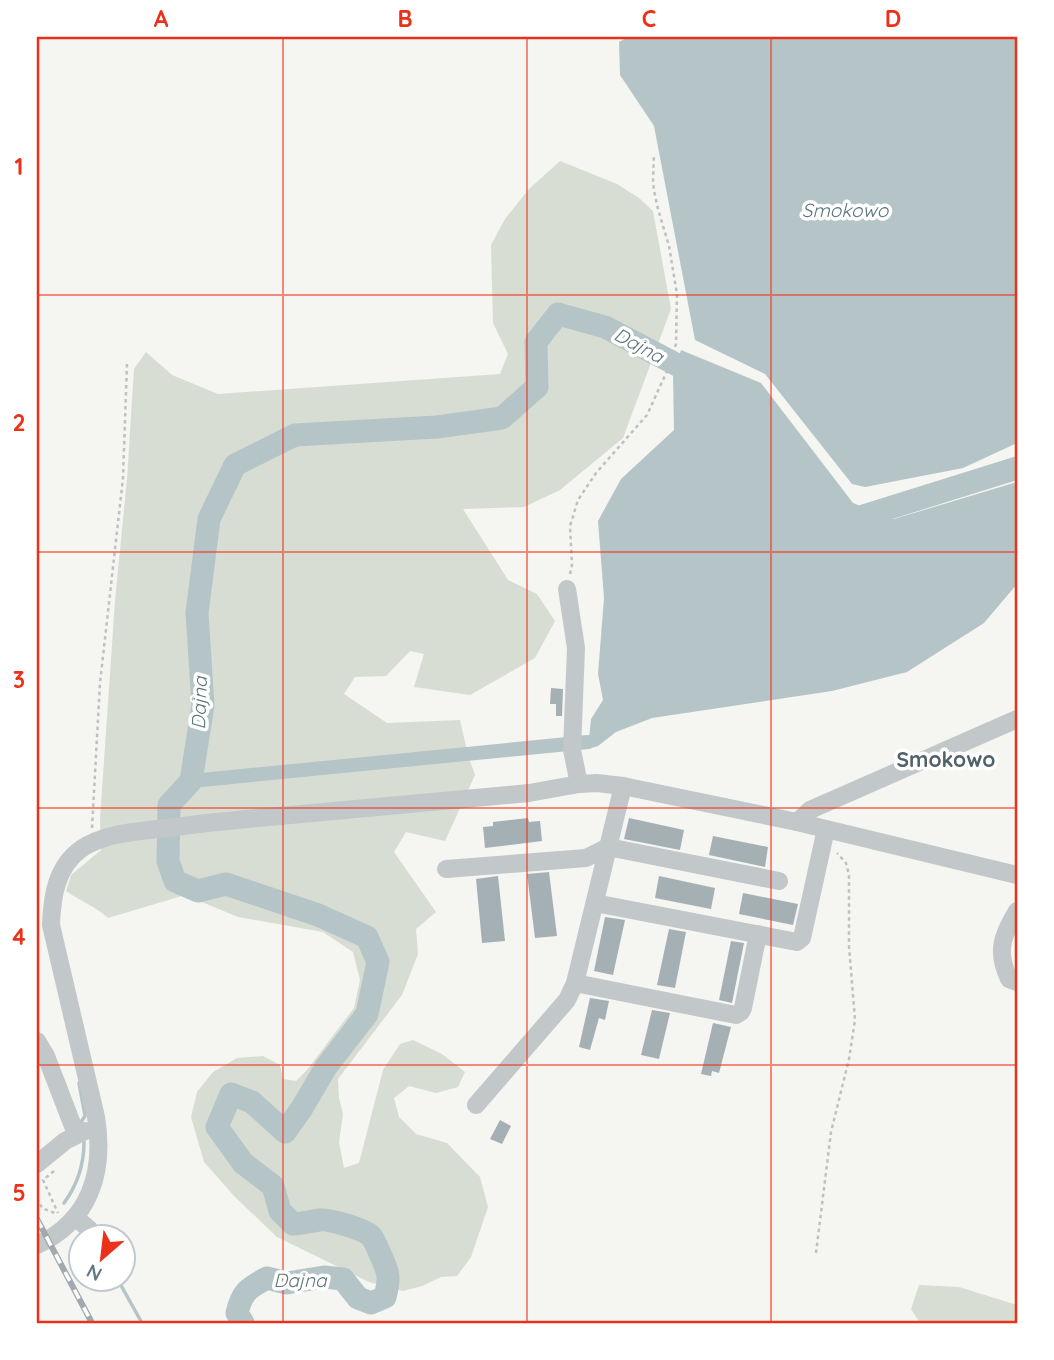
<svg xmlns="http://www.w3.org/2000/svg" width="1054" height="1360" font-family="Quicksand,sans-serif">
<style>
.green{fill:#d7ddd2}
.water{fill:#b5c5c7}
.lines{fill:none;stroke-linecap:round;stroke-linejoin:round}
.stream{stroke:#b5c5c7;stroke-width:3.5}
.canal{stroke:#b5c5c7;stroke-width:14}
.river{stroke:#b5c5c7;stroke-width:23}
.building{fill:#a5b0b5}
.path{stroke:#bec0c2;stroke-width:2.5;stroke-dasharray:3.5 3.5;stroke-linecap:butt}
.minor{stroke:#c2c7c9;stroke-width:18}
.rail-casing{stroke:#a0a9ad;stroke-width:6}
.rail{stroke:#fff;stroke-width:3.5;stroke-dasharray:10;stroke-linecap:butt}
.grid{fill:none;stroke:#ec311a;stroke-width:2;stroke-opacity:0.55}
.labels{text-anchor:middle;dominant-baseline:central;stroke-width:7;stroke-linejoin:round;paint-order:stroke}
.water-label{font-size:19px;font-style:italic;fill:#59767a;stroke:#fff}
.quarter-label{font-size:21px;font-weight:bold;fill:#516168;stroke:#fff}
.neatline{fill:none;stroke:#ec311a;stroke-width:2.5}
.grid-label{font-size:23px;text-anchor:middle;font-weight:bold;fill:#ec311a}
</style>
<rect width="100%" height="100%" fill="#f5f5f1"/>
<g class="green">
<path d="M560 161 617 184 639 198 653 211 671 309 623 438 560 490 524 507 463 509 508 580 537 594 555 621 535 658 470 695 414 687 424 654 410 651 386 676 355 677 344 694 387 723 460 720 468 755 475 775 445 841 406 832 394 852 436 912 416 929 418 954 402 995 338 1079 339 1098 343 1114 339 1142 344 1168 359 1163 383 1070 400 1044 413 1040 442 1054 465 1072 458 1087 436 1093 409 1086 394 1098 399 1117 416 1134 447 1143 480 1177 488 1207 471 1257 457 1276 441 1277 422 1286 403 1291 369 1282 277 1237 235 1197 204 1162 191 1117 197 1092 213 1072 237 1058 263 1056 280 1065 283 1079 296 1081 307 1070 354 1008 360 980 353 952 323 932 238 917 185 895 108 918C95 906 80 901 66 891L71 875 101 850 100 819 115 601 127 479 134 369 146 352 172 375 218 394 500 374 508 354 493 323 491 245 505 219 529 189Z"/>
<path d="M919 1285 959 1287 1017 1305V1323H920L911 1309Z"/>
</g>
<g class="water">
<path d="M628 37H1017V443L963 468 865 487 852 484 765 374 695 340 654 126 620 75 619 42Z"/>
<path d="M681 350 761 383 853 503 894 519 1017 482V584L984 623 907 672 832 691 652 718 616 732 598 746 588 749 591 719 603 700 598 674 604 598 598 521 621 479 674 430 673 374Z"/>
</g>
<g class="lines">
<g class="stream">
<path d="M79 1083 85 1116 81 1122"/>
<path d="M64 1203C78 1184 84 1165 84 1142"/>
<path d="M118 1280 142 1323"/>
</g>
<path class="canal" d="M191 781 588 742"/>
<g class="river">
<path d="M848 514 854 519 1017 468"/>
<path d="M243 1323 237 1313C242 1292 248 1288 267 1278L287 1283 324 1277 343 1279 358 1298 371 1303 385 1297C390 1278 389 1273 381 1256 378 1250 375 1241 371 1236 365 1229 328 1219 320 1220 311 1221 302 1224 293 1224L280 1211 273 1186 243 1163 217 1127 231 1094 252 1102 285 1132 302 1108 326 1067 367 1014 378 962 367 937 318 915 226 884 198 891 175 881 168 861 169 805 191 781 203 705 197 613 209 519 235 465 295 435 437 427 502 418 537 387 536 342 558 314 605 327 704 379"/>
</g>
</g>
<g class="building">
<path d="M551 688 563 689 562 716H556V704H550Z"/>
<path d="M528 818 529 822 540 821 542 841 485 848 483 827 493 826V822Z"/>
<path d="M629 818 684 830 680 850 624 839Z"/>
<path d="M713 836 768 847 765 867 709 855Z"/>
<path d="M549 872 557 936 535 938 527 874Z"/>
<path d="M498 876 505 941 482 943 476 879Z"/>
<path d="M659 876 715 888 711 909 655 898Z"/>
<path d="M743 893 798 904 793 925 739 914Z"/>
<path d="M605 917 625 920 613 975 594 971Z"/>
<path d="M669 929 686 932 675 988 657 985Z"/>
<path d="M731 941 744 943 732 1003 719 1000Z"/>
<path d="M590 998 609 1001 605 1020 599 1018 590 1050 579 1047Z"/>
<path d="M652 1010 670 1013 659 1059 641 1055Z"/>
<path d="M713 1023 731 1027 719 1073 712 1071 711 1076 701 1074Z"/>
<path d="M500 1120 511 1126 502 1144 490 1139Z"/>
</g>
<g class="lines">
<g class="path">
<path d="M570 574 572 565 570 526 578 500 596 473 647 415 667 371 676 344 677 294 669 246 658 209 654 191 653 181 654 154"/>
<path d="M92 828 100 683 123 478 127 364"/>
<path d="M54 1171 43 1180 58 1213"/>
<path d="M37 1198 42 1208 57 1214"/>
<path d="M816 1253 831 1132 849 1059 855 1020 849 946V875L846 863 837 853"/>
</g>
<g class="minor">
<path d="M567 589 576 648 572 750 579 784"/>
<path d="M797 822 1017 875"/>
<path d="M446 869 586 858 608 847 779 881"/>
<path d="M595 903 797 942 802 938 826 829"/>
<path d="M1017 911C1002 936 996 951 1009 979L1017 982"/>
<path d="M575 983 736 1015 741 1012 743 1008 758 934"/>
<path d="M37 1041 46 1056 76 1134"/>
<path d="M476 1105 567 1000 575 983 623 786"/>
<path d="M37 1164 65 1141 85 1131"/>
<path d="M75 1217 89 1229 95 1238"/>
<path d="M37 1245C90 1221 105 1172 96 1117L51 925C52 897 56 867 81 849 103 834 132 832 158 829 195 824 232 820 269 817 356 809 442 801 529 793L579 784 597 783 623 786 797 822 810 810 1017 719"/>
</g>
<defs>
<path id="rail" d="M37 1219 92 1323"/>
</defs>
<use href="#rail" class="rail-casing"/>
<use href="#rail" class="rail"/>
</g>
<path class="grid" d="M283 37V1323M527 37V1323M771 37V1323M37 295H1017M37 552H1017M37 808H1017M37 1065H1017"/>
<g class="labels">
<g class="water-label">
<text x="845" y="210">Smokowo</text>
<text transform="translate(639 345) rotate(28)">Dajna</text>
<text transform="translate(199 703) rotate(-88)">Dajna</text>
<text x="300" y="1280">Dajna</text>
</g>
<g class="quarter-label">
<text x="946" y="759">Smokowo</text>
</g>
</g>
<rect width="1054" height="1360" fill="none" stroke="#ffffff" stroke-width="77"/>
<g transform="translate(102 1258) rotate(208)"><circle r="33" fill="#ffffff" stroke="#c0c9ce" stroke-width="2"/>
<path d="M0-5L12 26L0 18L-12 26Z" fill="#ec311a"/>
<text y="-10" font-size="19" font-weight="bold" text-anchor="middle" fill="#627984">N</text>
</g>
<rect x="38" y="38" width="978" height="1284" class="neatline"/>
<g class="grid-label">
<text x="161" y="27">A</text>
<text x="405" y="27">B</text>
<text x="649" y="27">C</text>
<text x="893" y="27">D</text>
<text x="19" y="175">1</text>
<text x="19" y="431">2</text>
<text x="19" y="688">3</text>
<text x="19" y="945">4</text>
<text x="19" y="1201">5</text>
</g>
</svg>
